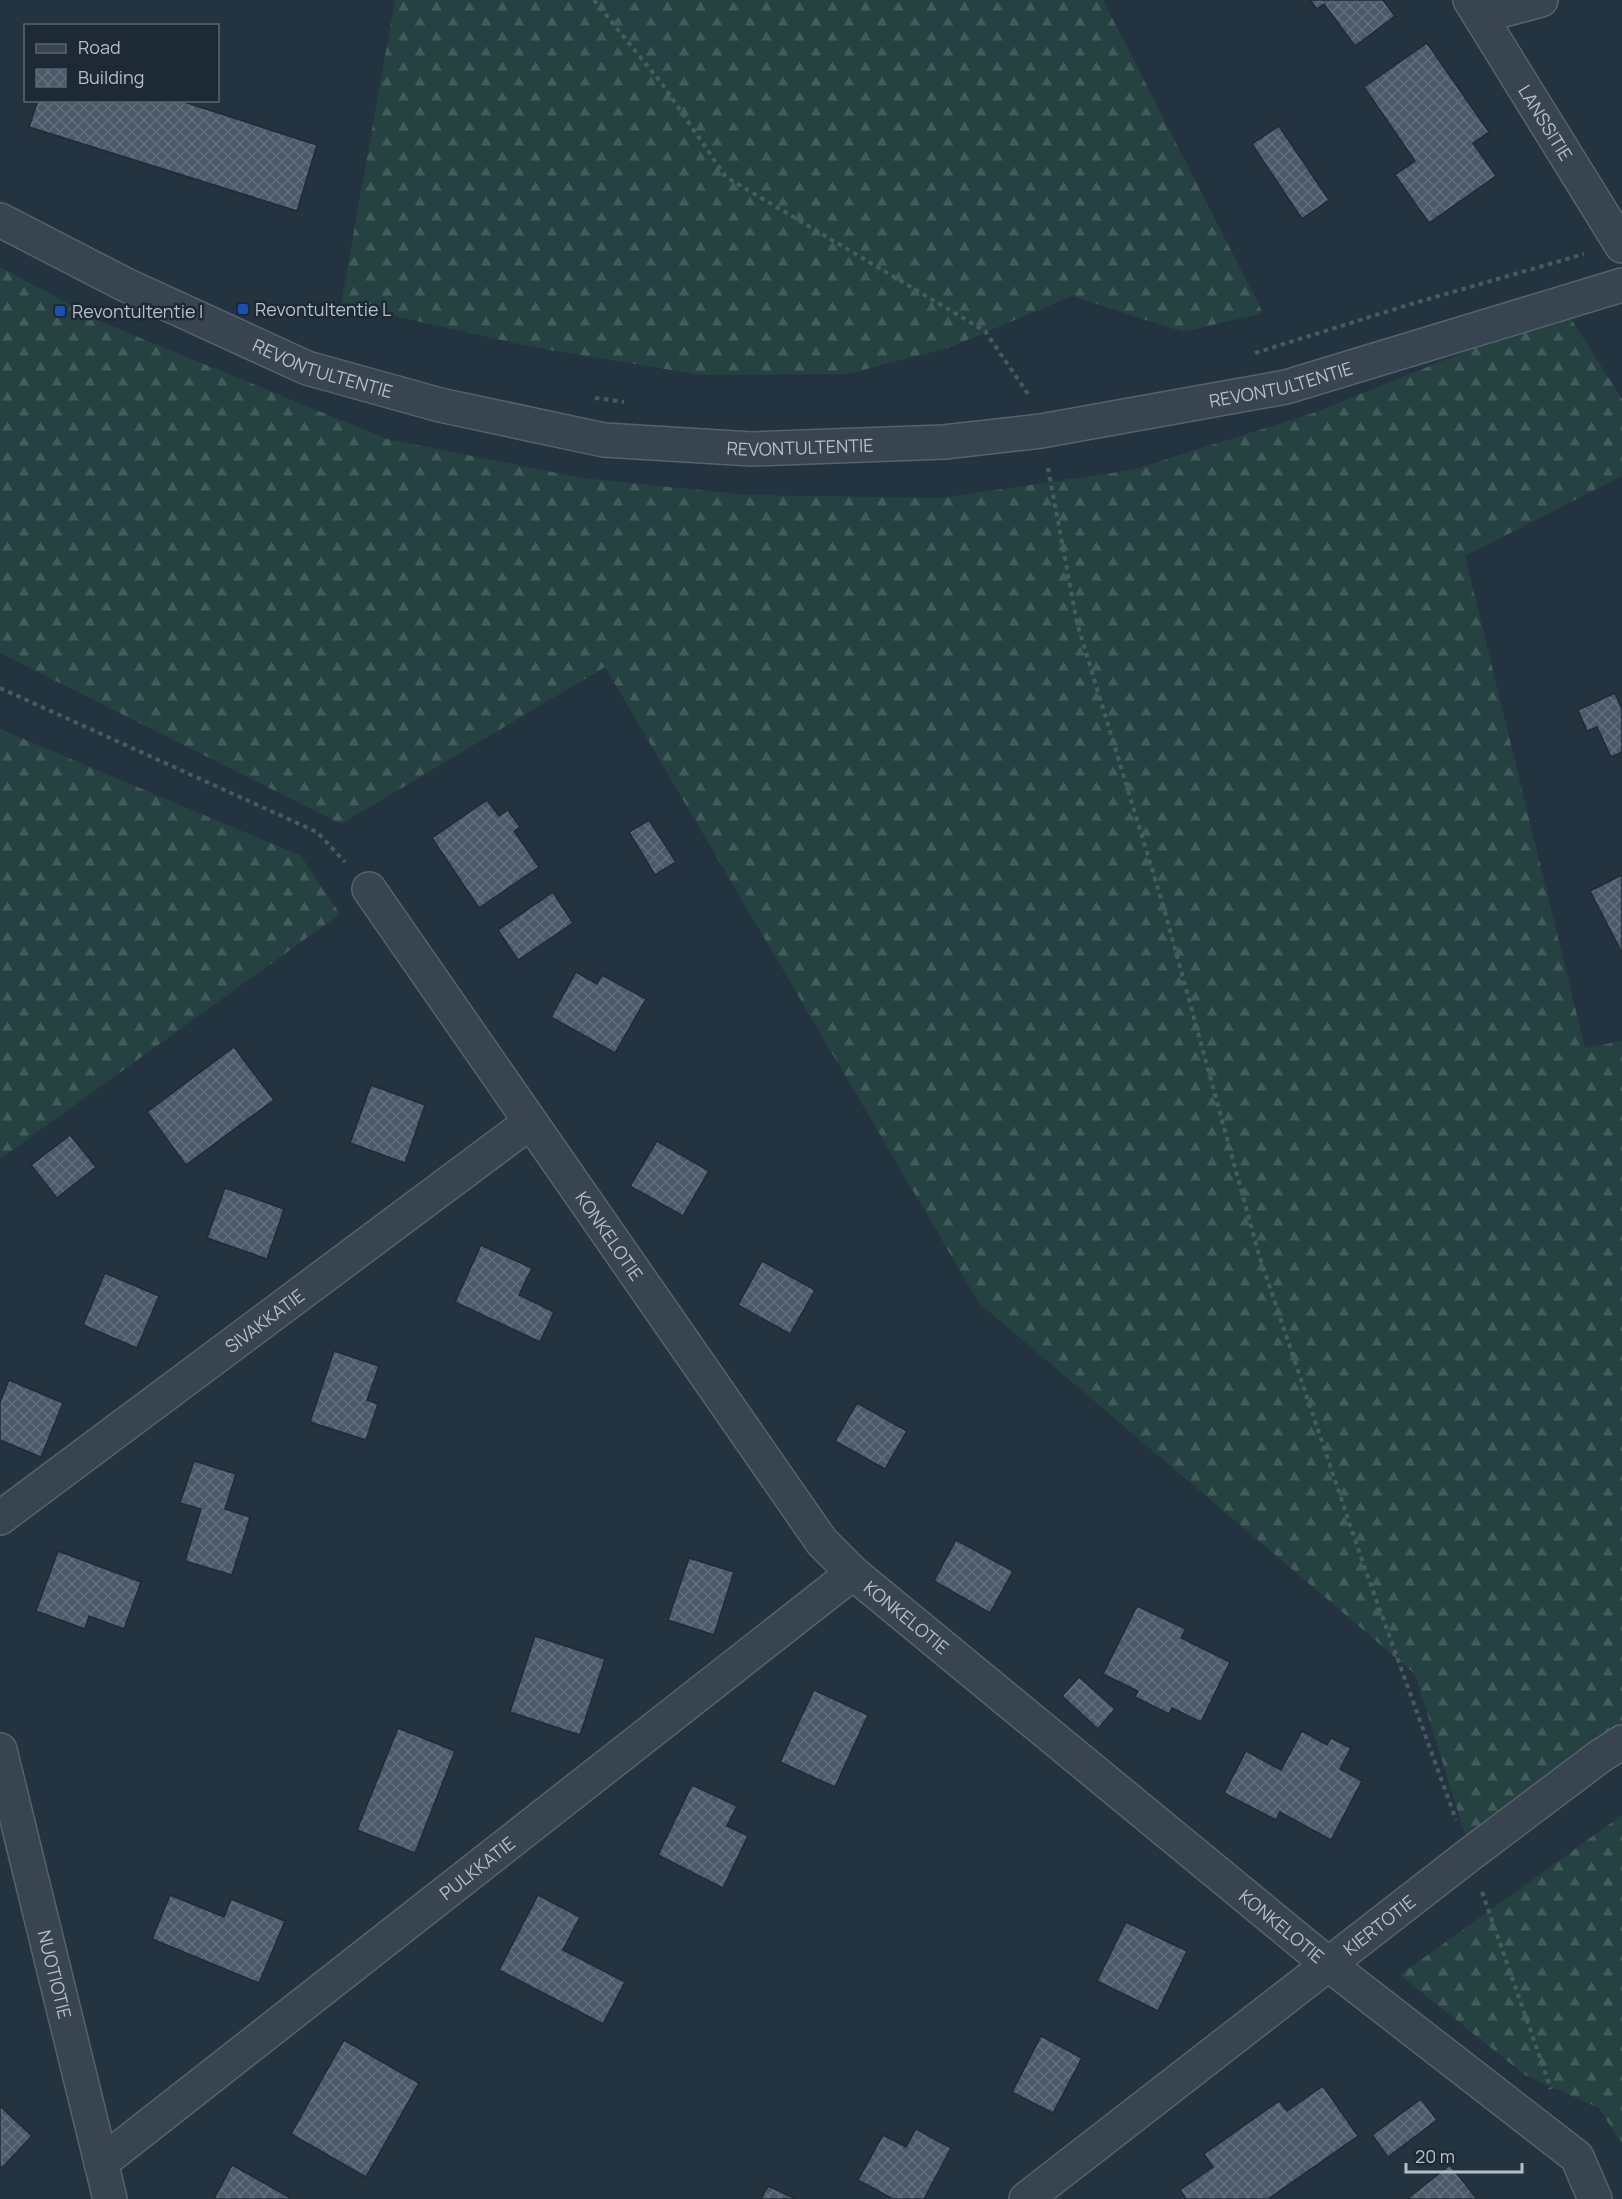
<svg xmlns="http://www.w3.org/2000/svg" width="1622" height="2199" font-family="Manrope,sans-serif">
<style>
.forest{fill:url(#forest-firs)}
.building{fill:url(#building-cross-hatch);stroke:#1f2b37;stroke-width:1.5}
.lines{fill:none;stroke-linecap:round;stroke-linejoin:round}
.minor-casing{stroke:#56626e;stroke-width:36}
.path{stroke:#445d5e;stroke-width:4;stroke-dasharray:4.5 4.5;stroke-linecap:butt}
.minor{stroke:#384450;stroke-width:33}
.transit-dot{fill:#1a4fb4;stroke:#1d2935;stroke-width:2}
.labels{text-anchor:middle;dominant-baseline:central;stroke-width:5;stroke-linejoin:round;paint-order:stroke}
.street-label{font-size:18px;fill:#b5bfcb;stroke:#1d2935}
.poi-label{font-size:18px;fill:#b5bfcb;stroke:#1d2935;text-anchor:start}
</style>
<defs>
<pattern id="forest-firs" width="22" height="20" patternUnits="userSpaceOnUse" patternTransform="scale(1.5)"><rect width="22" height="20" fill="#264141"/><path d="M5 1l3.5 6h-7zM16 11l3.5 6h-7z" fill="#435b5b"/></pattern>
<pattern id="building-cross-hatch" width="8" height="8" patternUnits="userSpaceOnUse" patternTransform="scale(1.5)"><rect width="8" height="8" fill="#4a5a69"/><path d="M0 0l8 8M0 8l8-8" fill="none" stroke="#62707d"/></pattern>
</defs>
<rect width="100%" height="100%" fill="#243340"/>
<g class="forest">
<path d="M395 0H1103L1263 313 1183 332 1072 296 948 348 847 374 701 375 532 347 341 304Z"/>
<path d="M0 267 104 323 387 439 582 478 748 495 940 498 1132 470 1313 413 1566 311 1622 399V476L1465 556 1585 1048 1622 1041V1724L1469 1847 1415 1674 979 1303 605 667 341 824 0 653Z"/>
<path d="M0 729 301 856 340 914 0 1159Z"/>
<path d="M1622 1815V2144L1599 2108 1525 2075 1400 1975Z"/>
</g>
<g class="building">
<path d="M1310 0H1383L1395 16 1355 46 1324 4 1317 9Z"/>
<path d="M1427 43 1489 132 1473 143 1496 176 1429 223 1395 175 1415 161 1364 87Z"/>
<path d="M38 100H178L317 145 297 211 29 127Z"/>
<path d="M1279 126 1329 200 1302 219 1252 144Z"/>
<path d="M1615 693 1622 710V752L1611 757 1597 727 1587 731 1578 710Z"/>
<path d="M487 800 499 816 508 810 520 827 514 831 539 867 479 908 432 838Z"/>
<path d="M649 820 676 862 655 875 629 832Z"/>
<path d="M1622 875V953L1590 891Z"/>
<path d="M553 892 573 923 518 960 498 930Z"/>
<path d="M576 972 597 984 602 975 646 999 615 1053 551 1017Z"/>
<path d="M234 1047 274 1100 186 1165 147 1112Z"/>
<path d="M371 1085 425 1105 405 1163 350 1143Z"/>
<path d="M70 1135 96 1167 57 1198 31 1165Z"/>
<path d="M657 1141 709 1171 683 1216 630 1186Z"/>
<path d="M225 1188 284 1209 267 1259 207 1238Z"/>
<path d="M481 1245 532 1268 519 1295 554 1312 540 1342 455 1302Z"/>
<path d="M762 1261 815 1290 790 1334 738 1305Z"/>
<path d="M105 1273 159 1296 137 1348 83 1325Z"/>
<path d="M334 1351 379 1366 367 1400 378 1404 366 1440 310 1422Z"/>
<path d="M9 1380 63 1403 41 1457 0 1440V1402Z"/>
<path d="M857 1403 907 1431 885 1469 835 1441Z"/>
<path d="M194 1461 236 1474 225 1509 250 1517 232 1575 185 1561 201 1509 180 1503Z"/>
<path d="M956 1540 1013 1571 990 1613 934 1581Z"/>
<path d="M58 1551 141 1582 124 1629 89 1616 85 1629 36 1611Z"/>
<path d="M689 1558 734 1572 714 1635 668 1620Z"/>
<path d="M1137 1606 1186 1629 1181 1638 1230 1662 1201 1722 1172 1708 1169 1714 1135 1697 1138 1691 1103 1674Z"/>
<path d="M535 1636 605 1659 580 1735 510 1712Z"/>
<path d="M1079 1677 1115 1709 1098 1729 1062 1696Z"/>
<path d="M814 1690 868 1715 835 1787 780 1762Z"/>
<path d="M398 1728 455 1751 415 1853 357 1830Z"/>
<path d="M1302 1731 1327 1745 1331 1738 1351 1748 1340 1769 1362 1781 1331 1840 1280 1812 1276 1820 1224 1793 1246 1751 1281 1770Z"/>
<path d="M692 1785 737 1806 727 1826 748 1836 723 1888 658 1855Z"/>
<path d="M170 1895 224 1917 231 1899 285 1921 259 1983 152 1939Z"/>
<path d="M538 1895 580 1917 563 1950 625 1982 603 2024 499 1970Z"/>
<path d="M1126 1922 1187 1951 1158 2011 1097 1981Z"/>
<path d="M1041 2036 1082 2058 1053 2113 1012 2092Z"/>
<path d="M344 2040 419 2083 366 2177 291 2134Z"/>
<path d="M1323 2086 1358 2136 1268 2199H1186L1180 2190 1213 2167 1204 2154 1279 2101 1287 2111Z"/>
<path d="M1421 2099 1437 2120 1388 2157 1372 2135Z"/>
<path d="M0 2106 32 2136 2 2168 0 2166Z"/>
<path d="M916 2129 951 2148 924 2199H893L858 2180 883 2135 906 2147Z"/>
<path d="M232 2165 289 2197 288 2199H214Z"/>
<path d="M1450 2165 1477 2199H1407Z"/>
<path d="M768 2186 796 2199H761Z"/>
</g>
<g class="lines">
<defs>
<g id="minor">
<path id="s1" d="M1470 0 1622 246"/>
<path d="M1481 16 1541 0"/>
<path id="s2" d="M0 220 126 285 307 368 440 405 604 440 752 449 944 442 1041 431 1286 387 1622 285"/>
<path id="s3" d="M369 889 822 1542 853 1573 1328 1964 1577 2157 1595 2199"/>
<path id="s4" d="M0 1518 529 1123"/>
<path id="s5" d="M0 1750 110 2199"/>
<path id="s6" d="M101 2163 853 1573"/>
<path id="s7" d="M1026 2199 1469 1855 1599 1757 1622 1742"/>
</g>
</defs>
<use href="#minor" class="minor-casing"/>
<g class="path">
<path d="M594 0 663 85 726 177 985 331 1030 397"/>
<path d="M1255 353 1408 305 1584 254"/>
<path d="M595 398 624 402"/>
<path d="M1048 468 1077 623 1163 905 1259 1255 1364 1566 1456 1820"/>
<path d="M0 688 317 832 345 862"/>
<path d="M1482 1892 1551 2089"/>
</g>
<use href="#minor" class="minor"/>
</g>
<g class="transit-dot">
<rect x="237" y="303" width="12" height="12" rx="3"/>
<rect x="54" y="305" width="12" height="12" rx="3"/>
</g>
<g class="labels">
<g class="street-label">
<text stroke="none"><textPath href="#s1" startOffset="144">LANSSITIE</textPath></text>
<text stroke="none"><textPath href="#s2" startOffset="356">REVONTULTENTIE</textPath></text>
<text stroke="none"><textPath href="#s2" startOffset="1329">REVONTULTENTIE</textPath></text>
<text stroke="none"><textPath href="#s2" startOffset="843">REVONTULTENTIE</textPath></text>
<text stroke="none"><textPath href="#s3" startOffset="422">KONKELOTIE</textPath></text>
<text stroke="none"><textPath href="#s4" startOffset="330">SIVAKKATIE</textPath></text>
<text stroke="none"><textPath href="#s3" startOffset="908">KONKELOTIE</textPath></text>
<text stroke="none"><textPath href="#s6" startOffset="478">PULKKATIE</textPath></text>
<text stroke="none"><textPath href="#s7" startOffset="447">KIERTOTIE</textPath></text>
<text stroke="none"><textPath href="#s3" startOffset="1394">KONKELOTIE</textPath></text>
<text stroke="none"><textPath href="#s5" startOffset="231">NUOTIOTIE</textPath></text>
</g>
<g class="poi-label">
<text x="255" y="309">Revontultentie L</text>
<text x="72" y="311">Revontultentie I</text>
</g>
</g>
<rect x="24" y="24" width="195" height="78" fill="#1d2935" stroke="#5a6571" stroke-width="1.5"/>
<rect x="36" y="44" width="30" height="9" fill="#384450" stroke="#5a6571" stroke-width="1.5"/>
<text x="78" y="54" font-size="18" fill="#b5bfcb">Road</text>
<rect x="36" y="69" width="30" height="18" fill="url(#building-cross-hatch)" stroke="#5a6571" stroke-width="1.5"/>
<text x="78" y="84" font-size="18" fill="#b5bfcb">Building</text>
<path d="M1406 2163v9h116v-9" fill="none" stroke="#b5bfcb" stroke-width="3"/>
<text x="1415" y="2163" font-size="18" fill="#b5bfcb" stroke="#1d2935" stroke-width="4.5" paint-order="stroke">20 m</text>
</svg>
